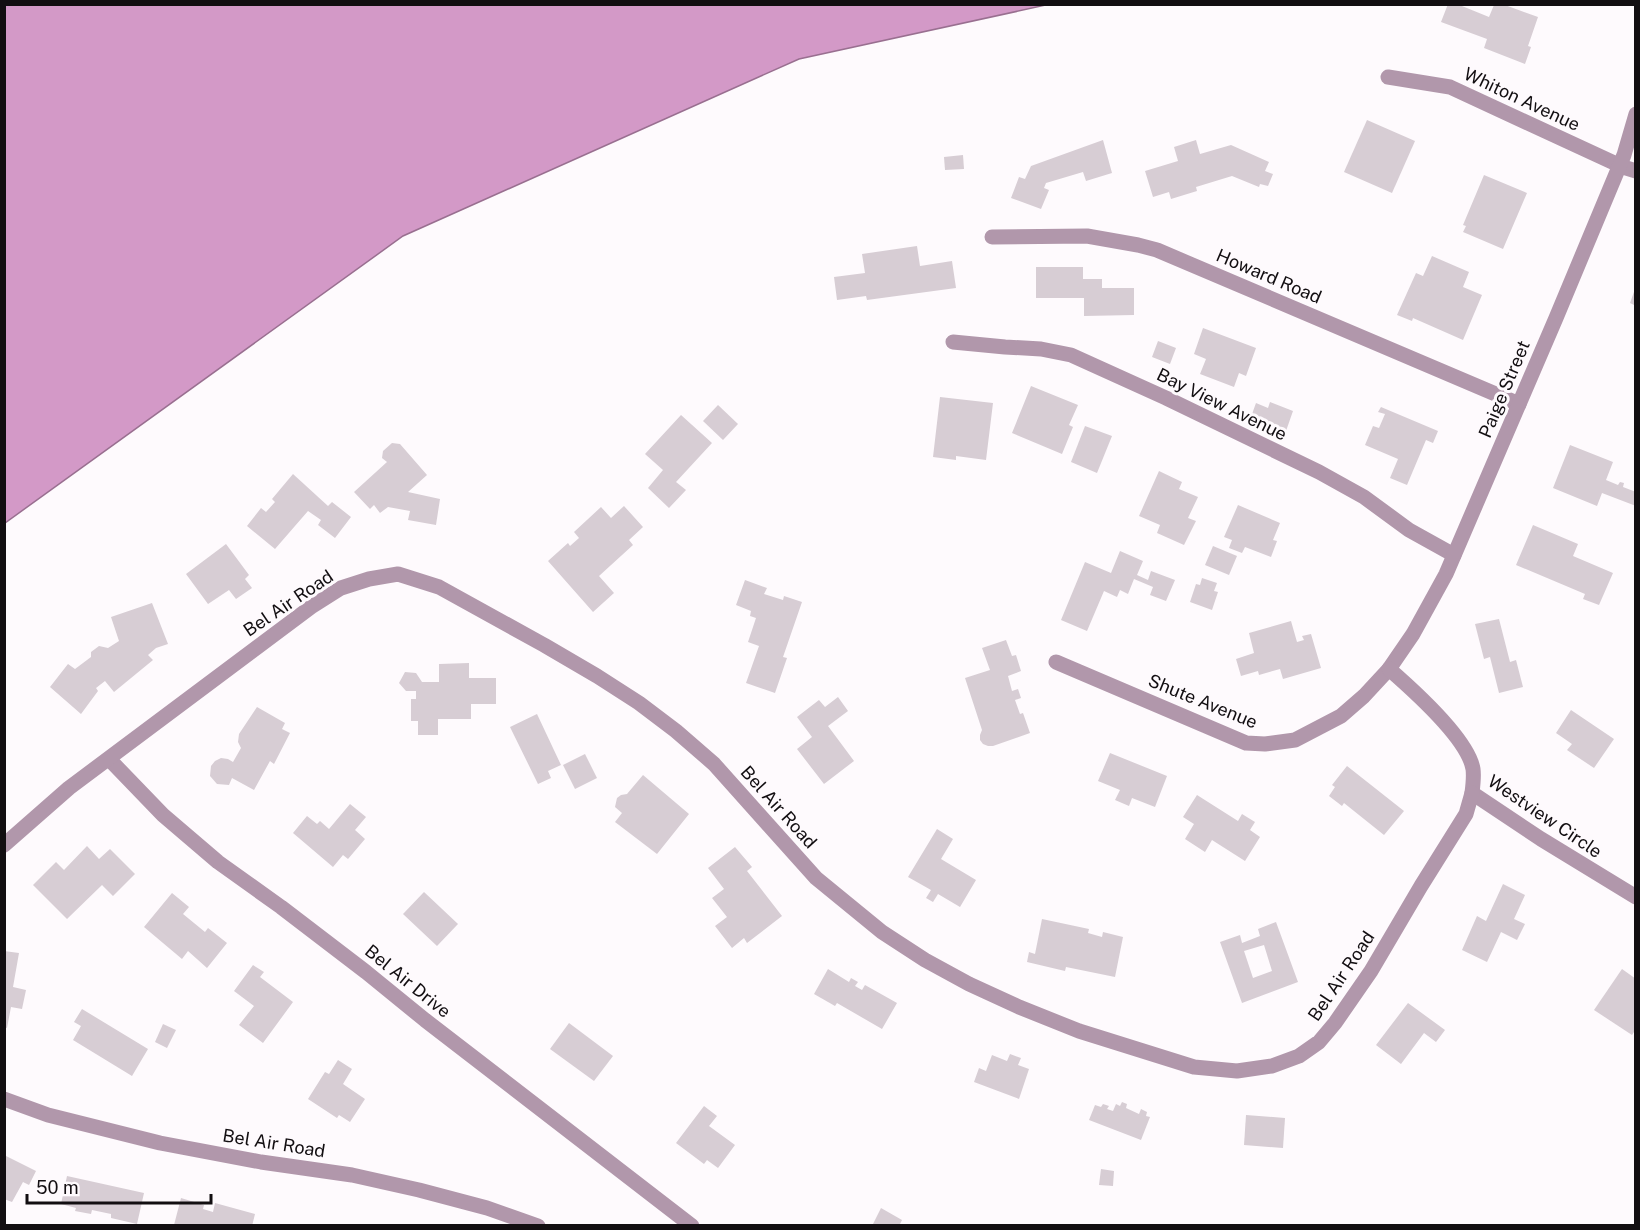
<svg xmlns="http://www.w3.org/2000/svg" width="1640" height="1230" font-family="'Public Sans',sans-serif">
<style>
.water{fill:#d399c7;stroke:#996f90;stroke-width:1.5}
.building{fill:#d7cdd4;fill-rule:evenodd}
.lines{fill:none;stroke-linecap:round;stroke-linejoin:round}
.minor{stroke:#b197ab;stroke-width:15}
.labels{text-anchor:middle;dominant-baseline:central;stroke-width:6;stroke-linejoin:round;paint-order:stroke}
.street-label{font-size:18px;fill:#120e11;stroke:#fefafd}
</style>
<rect width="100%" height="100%" fill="#fefafd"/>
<path class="water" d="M5 4H1046V5L799 59 403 236 5 523Z"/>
<g class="building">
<path d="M1448 4H1457L1489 17 1494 5H1505L1538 17 1528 46 1531 47 1525 64 1484 48 1487 39 1441 22Z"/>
<path d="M1367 120 1415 141 1392 193 1344 172Z"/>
<path d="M1103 140 1112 173 1086 181 1083 172 1046 183 1044 188 1049 190 1041 209 1011 198 1019 177 1025 179 1031 166Z"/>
<path d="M1196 140 1200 154 1231 145 1269 162 1265 171 1273 174 1268 186 1260 184 1259 187 1232 176 1196 187 1197 191 1171 199 1169 192 1153 197 1145 171 1178 161 1174 147Z"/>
<path d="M963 155 964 169 945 170 944 157Z"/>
<path d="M1484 175 1527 193 1503 249 1463 232 1466 226 1463 225Z"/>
<path d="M917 246 920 266 952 261 956 288 867 300 866 296 837 300 834 277 865 273 862 254Z"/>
<path d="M1432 256 1469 272 1463 287 1482 295 1463 340 1413 318 1412 321 1397 315 1416 273 1423 276Z"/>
<path d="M1036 267H1083V279H1102V288H1134V315L1084 316V298H1036Z"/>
<path d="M1635 289H1636V306L1630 303Z"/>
<path d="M1203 328 1256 348 1246 376 1239 373 1234 387 1200 374 1206 359 1194 354Z"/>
<path d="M1158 341 1176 348 1170 364 1152 357Z"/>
<path d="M1031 386 1078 405 1069 425 1073 427 1062 454 1012 433Z"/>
<path d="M940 397 993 403 986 460 956 456V460L933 457Z"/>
<path d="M1270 402 1293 411 1286 431 1262 423 1264 419 1252 414 1256 403 1268 408Z"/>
<path d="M718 405 738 424 723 440 703 421Z"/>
<path d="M1381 407 1438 431 1433 443 1426 440 1407 485 1390 478 1398 459 1365 445 1373 426 1379 428 1385 414 1378 412Z"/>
<path d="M681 415 712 443 676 482 686 490 669 508 648 488 663 470 645 454Z"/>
<path d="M1085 426 1112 436 1097 473 1071 462Z"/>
<path d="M392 443 400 444 427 475 408 492 440 499 436 525 408 520 410 511 388 507 380 513 374 505 370 509 354 492 387 462 382 458 383 451Z"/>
<path d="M1570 445 1613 462 1606 480 1618 485 1620 482 1624 483 1623 487 1636 492V506L1602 493 1597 506 1553 488Z"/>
<path d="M1159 471 1182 482 1179 489 1198 497 1188 518 1196 521 1184 545 1157 533 1160 525 1139 516Z"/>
<path d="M293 474 328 506 332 502 351 517 335 538 318 525 321 520 308 511 275 549 247 526 261 508 266 512 275 502 272 499Z"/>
<path d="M1238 505 1280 523 1273 540 1277 541 1271 557 1245 547 1242 553 1229 548 1232 540 1224 537Z"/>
<path d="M624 506 643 527 629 540 633 545 599 576 614 593 593 612 548 561 568 543 570 546 579 538 574 532 601 507 611 518Z"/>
<path d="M1533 525 1578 544 1573 556 1613 573 1599 605 1583 599 1585 594 1516 565Z"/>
<path d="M226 544 249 575 245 579 252 588 236 599 229 590 208 604 186 574Z"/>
<path d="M1213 546 1237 556 1229 575 1205 565Z"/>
<path d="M1120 551 1143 561 1137 575 1148 580 1151 571 1175 580 1166 601 1150 595 1153 587 1134 579 1128 594 1120 590 1117 597 1104 591 1087 631 1061 620 1085 562 1111 573Z"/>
<path d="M1202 578 1217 583 1214 591 1218 592 1212 610 1190 602 1196 584 1200 585Z"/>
<path d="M745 580 767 588 764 594 783 600 784 596 802 602 783 657 787 658 775 693 746 683 759 646 748 642 756 618 750 616 751 611 736 605Z"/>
<path d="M152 603 168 644 156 648 148 655 153 660 114 692 105 681 96 688 98 691 81 714 50 687 68 664 75 669 91 657V652L99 646 108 648 119 641 111 617Z"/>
<path d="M1499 619 1510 662 1516 660 1523 687 1499 693 1490 657 1484 659 1475 624Z"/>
<path d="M1291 621 1297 642 1304 640 1302 636 1311 634 1321 668 1283 679 1280 669 1259 675 1258 671 1241 676 1236 659 1254 653 1249 633Z"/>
<path d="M1006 640 1012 656 1016 655 1021 671 1008 676 1012 691 1018 689 1021 698 1015 700 1020 714 1023 713 1030 733 993 746H988L983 744 980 740V735L982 730 965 678 990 670 982 648Z"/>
<path d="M469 663V678H496V704H471V719H438V735H418V721H411V699H416V691H406L399 683 405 672 416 673 422 682H439V664Z"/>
<path d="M838 697 848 711 828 726 854 761 824 784 797 749 812 737 797 717 819 700 825 707Z"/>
<path d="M257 707 285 723 282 729 290 733 274 764 270 761 254 790 232 778 229 785 217 784 210 776 211 766 215 761 221 758 228 759 233 762 241 748 238 742 239 734Z"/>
<path d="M1571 710 1614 739 1594 768 1567 750 1572 744 1556 733Z"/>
<path d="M537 714 561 765 548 771 551 778 538 784 510 727Z"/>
<path d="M1110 753 1167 776 1155 807 1132 798 1129 806 1115 800 1120 790 1098 781Z"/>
<path d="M585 754 597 778 575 789 563 765Z"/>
<path d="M1347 766 1404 811 1384 835 1344 803 1342 806 1329 796 1335 787 1332 785Z"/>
<path d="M643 775 689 814 657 854 615 822 622 813 615 807 617 798 621 795 627 794Z"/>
<path d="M1197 795 1238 821 1242 814 1255 822 1250 830 1260 837 1245 861 1212 840 1205 852 1185 839 1194 824 1183 817Z"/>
<path d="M350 804 366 817 355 830 365 839 348 859 343 855 333 867 293 833 307 816 317 824 320 821 329 829Z"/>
<path d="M937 829 953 839 941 859 976 880 960 907 938 894 933 902 926 898 931 890 908 877Z"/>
<path d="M87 846 99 859 110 849 135 874 113 896 102 885 67 919 33 885 56 862 64 870Z"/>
<path d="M735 847 752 867 747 871 782 916 747 943 744 938 732 948 715 926 727 917 712 898 724 889 708 868Z"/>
<path d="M1503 884 1525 895 1514 919 1525 924 1517 940 1501 932 1487 962 1462 950 1477 916 1486 921Z"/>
<path d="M424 892 458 924 437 946 403 914Z"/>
<path d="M172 893 189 907 183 914 205 932 208 928 227 943 207 968 188 951 182 959 144 927Z"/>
<path d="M1042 919 1089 929 1088 933 1102 937 1103 932 1123 937 1115 977 1066 967 1065 971 1027 962 1029 952 1035 954Z"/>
<path d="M1276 922 1298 982 1242 1003 1220 942 1240 935 1242 943 1260 936 1258 929ZM1264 945 1272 971 1253 978 1244 951Z"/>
<path d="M4 951 19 953 13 987 26 990 22 1009 11 1007 7 1028 4 1027Z"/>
<path d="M253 965 264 972 260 977 293 1002 263 1043 239 1025 254 1006 234 991Z"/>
<path d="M828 969 849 982 851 978 858 982 855 986 862 990 865 985 897 1003 882 1029 837 1003 835 1006 814 994Z"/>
<path d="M1622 969 1636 979V1029L1632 1035 1594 1010Z"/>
<path d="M1408 1003 1445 1030 1436 1042 1424 1033 1401 1064 1376 1045Z"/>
<path d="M82 1009 148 1049 132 1076 73 1040 81 1026 74 1022Z"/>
<path d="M569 1023 613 1056 594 1081 550 1049Z"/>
<path d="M163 1024 176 1030 167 1048 155 1042Z"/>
<path d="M1010 1054 1021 1058 1018 1065 1029 1069 1019 1099 974 1082 979 1068 986 1071 992 1055 1007 1061Z"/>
<path d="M338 1060 352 1069 343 1084 365 1099 350 1122 339 1115 337 1118 308 1099 325 1072 329 1074Z"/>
<path d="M1122 1102 1127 1104 1126 1108 1139 1114 1141 1109 1147 1112 1146 1116 1150 1117 1141 1140 1089 1120 1095 1105 1101 1107 1103 1104 1109 1106 1107 1109 1113 1111 1116 1104 1120 1106Z"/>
<path d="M704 1106 717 1116 709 1126 735 1145 718 1168 707 1160 704 1164 676 1143Z"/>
<path d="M1246 1115 1285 1118 1283 1148 1244 1145Z"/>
<path d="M4 1155 36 1171 29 1185 23 1182 12 1202 4 1199Z"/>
<path d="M1101 1169 1114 1171 1113 1186 1099 1185Z"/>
<path d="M67 1176 144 1193 137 1224 111 1218V1214L92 1210 91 1214 75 1211 76 1208 61 1204Z"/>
<path d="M181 1198 204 1205 203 1209 213 1212 215 1203 255 1214 252 1226 174 1225Z"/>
<path d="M881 1208 902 1220 899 1226H872Z"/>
</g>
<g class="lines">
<g class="minor">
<path d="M1388 77 1450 87 1623 167 1636 171"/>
<path d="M992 237 1087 236 1138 245 1157 250 1519 404"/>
<path d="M953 342 1005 347 1041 349 1071 355 1166 398 1319 472 1364 497 1409 530 1454 555"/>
<path d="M1056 662 1246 743 1265 744 1295 740 1341 716 1364 696 1389 669 1413 634 1446 574 1556 318 1624 155 1636 114"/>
<path d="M1389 669C1412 689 1468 739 1473 769 1474 776 1473 785 1472 793L1541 839 1636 897"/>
<path d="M109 759 163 815 218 862 281 907 366 972 425 1020 692 1226"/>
<path d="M4 845 69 788 311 607 341 588 369 579 398 574 439 587 544 645 597 676 639 703 676 731 714 764 816 878 882 932 925 960 969 984 1019 1007 1079 1031 1194 1067 1237 1071 1272 1066 1299 1056 1319 1042 1335 1023 1371 971 1421 886 1466 814 1472 793"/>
<path d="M4 1099 48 1115 160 1143 261 1162 352 1175 419 1190 487 1208 538 1226"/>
</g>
</g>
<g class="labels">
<g class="street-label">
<text transform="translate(1522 99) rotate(25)">Whiton Avenue</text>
<text transform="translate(1269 276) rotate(23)">Howard Road</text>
<text transform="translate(1504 389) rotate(-67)">Paige Street</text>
<text transform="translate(1222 404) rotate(26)">Bay View Avenue</text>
<text transform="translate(288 603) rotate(-34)">Bel Air Road</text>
<text transform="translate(1203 701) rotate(22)">Shute Avenue</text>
<text transform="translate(779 807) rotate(48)">Bel Air Road</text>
<text transform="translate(1545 816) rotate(34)">Westview Circle</text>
<text transform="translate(1341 976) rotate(-56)">Bel Air Road</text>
<text transform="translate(408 981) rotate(39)">Bel Air Drive</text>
<text transform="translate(274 1143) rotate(9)">Bel Air Road</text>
</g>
</g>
<rect width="1640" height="1230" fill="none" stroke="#120e11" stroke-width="12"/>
<path d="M27 1194v9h184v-9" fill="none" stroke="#120e11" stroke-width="3"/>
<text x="36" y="1194" font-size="18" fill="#120e11" stroke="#fefafd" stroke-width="4.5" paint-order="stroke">50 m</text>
</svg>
